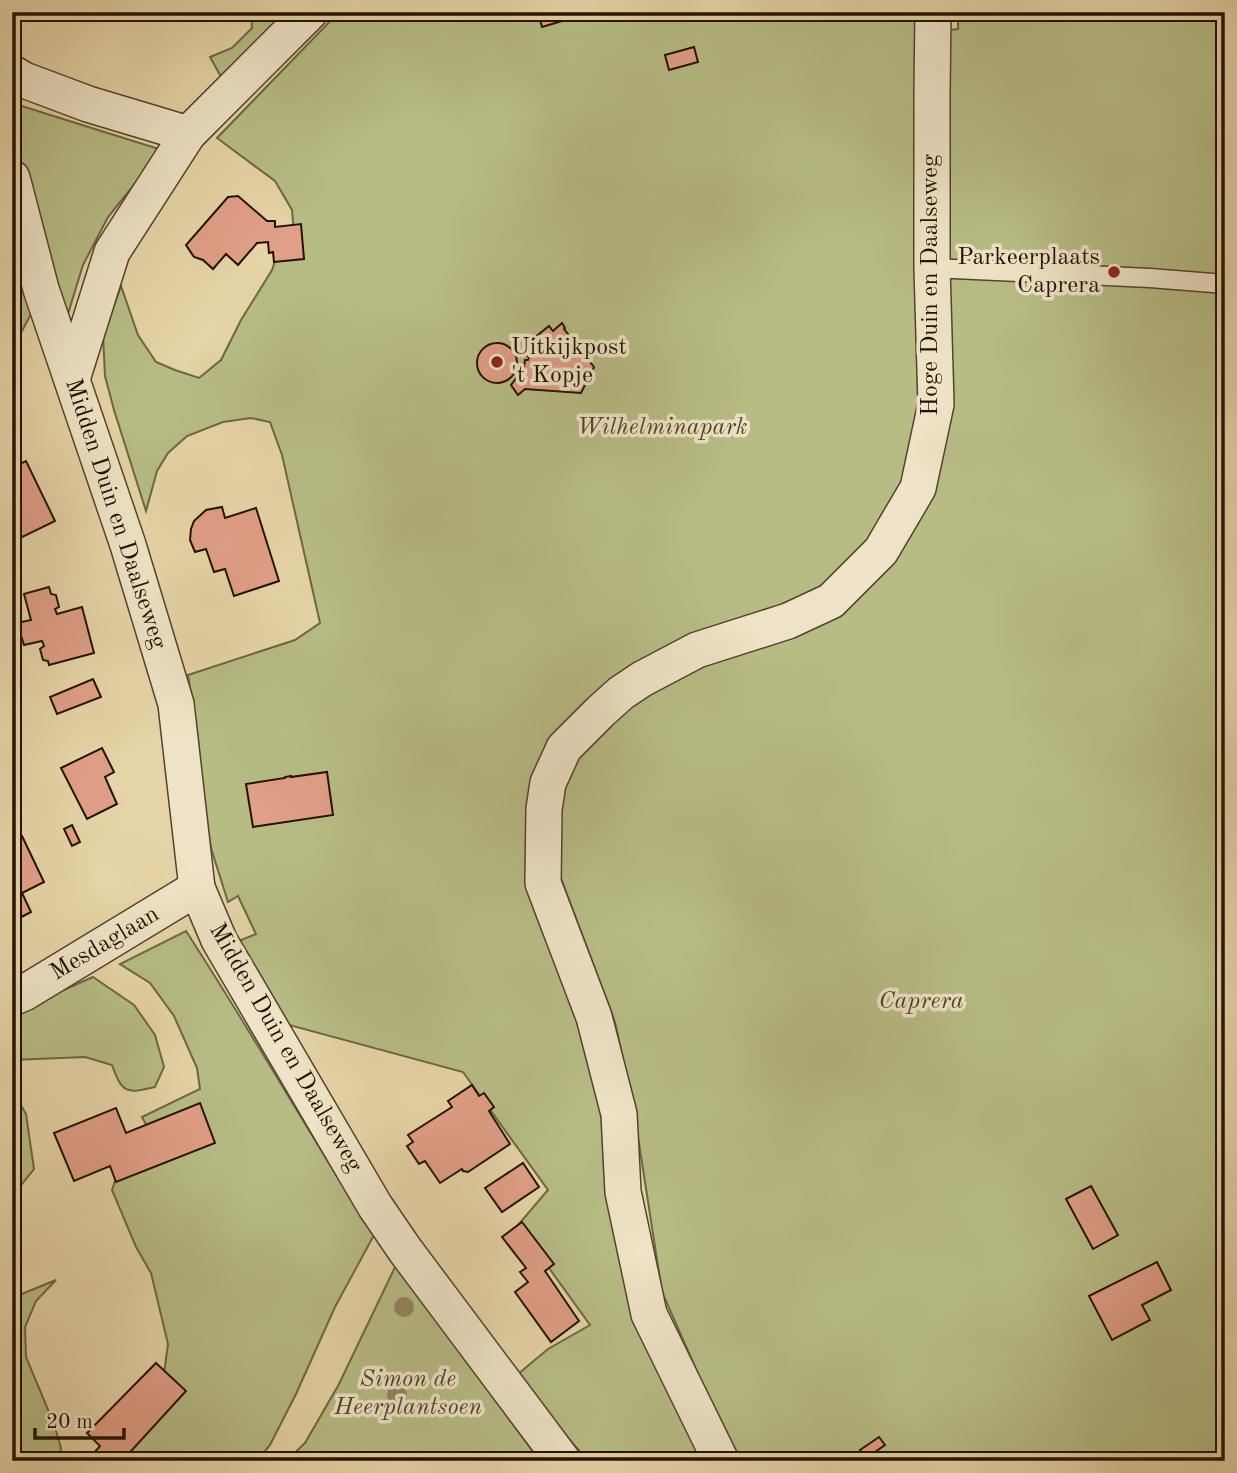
<svg xmlns="http://www.w3.org/2000/svg" width="1237" height="1473" font-family="'Old Standard TT',serif">
<style>
.green{fill:#b7bc85;stroke:#6d6742;stroke-width:2}
.building{fill:#e09f87;stroke:#231200;stroke-width:2}
.lines{fill:none;stroke-linecap:round;stroke-linejoin:round}
.lane-casing{stroke:#54422a;stroke-width:21}
.street-casing{stroke:#54422a;stroke-width:38}
.lane{stroke:#eee3c6;stroke-width:18}
.street{stroke:#eee3c6;stroke-width:35}
.tree{fill:#928561}
.poi-dot{fill:#8f2418;stroke:#eee3c6;stroke-width:2.5}
.labels{text-anchor:middle;dominant-baseline:central;stroke-width:7;stroke-linejoin:round;paint-order:stroke}
.poi-label{font-size:24px;fill:#231200;stroke:#eee3c6;text-anchor:end}
.street-label{font-size:24px;fill:#231200;stroke:#eee3c6}
.park-label{font-size:24px;font-style:italic;fill:#4f4528;stroke:#eee3c6}
</style>
<rect width="100%" height="100%" fill="#e5d4a7"/>
<filter id="stains"><feTurbulence type="fractalNoise" baseFrequency=".00286" numOctaves="4"/><feColorMatrix values="0 0 0 0 .2 0 0 0 0 .09 0 0 0 0 .02 0 0 0 .5 -.17"/></filter>
<radialGradient id="worn" r=".72"><stop offset=".6" stop-color="#630" stop-opacity="0"/><stop offset="1" stop-color="#630" stop-opacity=".3"/></radialGradient>
<g class="green">
<path d="M251 12H290L224 82 210 57 232 48 252 28Z"/>
<path d="M339 12H922V33L958 29V12H1225V1461H741L699 1376 662 1292 634 1111 615 1022 553 857 531 901 556 966 594 1040 704 1461H588L555 1423 517 1375 548 1349 590 1325 518 1225 548 1190 463 1072 289 1025 239 941 256 934 238 896 228 902 211 848 203 798 198 738 188 675 295 640 320 623 282 455 270 422 251 418 223 422 187 436 168 453 157 471 146 511 114 410 105 376 103 336 121 286 138 335 156 362 175 370 199 378 221 360 241 320 272 270 279 249 295 245 292 210 275 181 217 138Z"/>
<path d="M12 103 162 150 108 217 83 265 64 327 37 214 12 138Z"/>
<path d="M12 247 31 314 22 331 12 339Z"/>
<path d="M186 931C251 1031 310 1135 374 1235L335 1307 296 1394 270 1445 257 1461H117L163 1381 168 1344 151 1273 136 1247 112 1190 116 1178 161 1153 142 1117 200 1089 197 1068 174 1016 150 983 120 964Z"/>
<path d="M93 977 134 1005 155 1035 164 1067 155 1087C126 1094 122 1093 112 1065L85 1057 12 1060V1013Z"/>
<path d="M12 1090 26 1114 34 1169 18 1189 12 1176Z"/>
<path d="M396 1265 540 1461H286L305 1443 339 1384Z"/>
<path d="M56 1280 36 1301 25 1327 26 1357 54 1424 61 1448 59 1461H12V1298Z"/>
</g>
<g class="building">
<path d="M538 12H585L586 14 542 27Z"/>
<path d="M694 47 698 62 669 70 665 55Z"/>
<path d="M238 196 267 221H275V227L301 224 304 259 274 262 273 252 269 253 268 242 257 243 238 265 226 254 213 269 203 260 194 257 186 245 228 197Z"/>
<path d="M562 323 565 328 564 329 594 367 581 393 525 389 518 395 511 385 524 368 525 360H528L529 357 522 353 528 343 549 326 553 331Z"/>
<circle cx="497" cy="363" r="20"/>
<path d="M12 452H14L20 464 26 461 55 521 12 542Z"/>
<path d="M222 507 225 518 256 508 279 581 234 596 225 569 214 572 206 549 195 552 190 540 191 529 194 521 206 510Z"/>
<path d="M49 587 51 594 56 595 59 607 55 609 57 614 82 607 94 653 49 665 48 661 43 660 40 649 44 646 42 641 24 645 17 623 31 620 24 594Z"/>
<path d="M93 679 101 697 57 714 50 697Z"/>
<path d="M102 748 114 772 105 777 117 804 87 819 61 768Z"/>
<path d="M327 772 333 815 253 827 246 784 285 778V777L291 776V777Z"/>
<path d="M72 825 80 842 72 846 64 829Z"/>
<path d="M22 836 44 882 22 893 31 912 12 922V841Z"/>
<path d="M472 1085 479 1096 484 1093 494 1107 489 1111 510 1144 468 1172 463 1171 462 1169 440 1183 425 1161 419 1164 407 1146 413 1142 408 1135 452 1107 448 1101Z"/>
<path d="M200 1103 215 1143 116 1182 110 1166 74 1181 54 1133 116 1108 126 1133Z"/>
<path d="M523 1163 539 1187 502 1212 485 1188Z"/>
<path d="M1091 1186 1118 1235 1093 1249 1066 1199Z"/>
<path d="M522 1222 554 1264 545 1271 579 1321 551 1342 515 1292 528 1282 520 1272 526 1268 502 1237Z"/>
<path d="M1157 1262 1171 1290 1142 1305 1150 1320 1112 1340 1089 1296Z"/>
<path d="M156 1363 186 1391 122 1461H87L100 1446 87 1433Z"/>
<path d="M879 1437 885 1445 865 1459 860 1450Z"/>
</g>
<g class="lines">
<defs>
<path id="lane" d="M932 268 1150 278 1225 284"/>
<g id="street">
<path d="M12 73 24 80 88 104 188 134"/>
<path d="M12 178 41 289 128 545 176 704 197 888 219 940 375 1206 405 1250 563 1461"/>
<path d="M72 379 112 252 188 134 310 12"/>
<path d="M12 998 24 993 197 888"/>
<path d="M721 1461 649 1314 623 1192 619 1114 594 1017 543 883 544 809 548 783 564 748 601 711 621 693 642 679 697 650 788 621 831 601 881 551 918 488 936 404 932 268V92L933 12"/>
</g>
</defs>
<use href="#lane" class="lane-casing"/>
<use href="#street" class="street-casing"/>
<use href="#lane" class="lane"/>
<use href="#street" class="street"/>
</g>
<g class="tree">
<circle cx="404" cy="1307" r="10"/>
<circle cx="397" cy="1395" r="10"/>
</g>
<g class="poi-dot">
<circle cx="1114" cy="272" r="7"/>
<circle cx="497" cy="362" r="7"/>
</g>
<g class="labels">
<g class="poi-label">
<text x="1100" y="258">Parkeerplaats<tspan x="1100" dy="28">Caprera</tspan></text>
<text x="511" y="348" text-anchor="start">Uitkijkpost<tspan x="511" dy="28">'t Kopje</tspan></text>
</g>
<g class="street-label">
<text transform="translate(931 285) rotate(-90)">Hoge Duin en Daalseweg</text>
<text transform="translate(115 514) rotate(72)">Midden Duin en Daalseweg</text>
<text transform="translate(105 944) rotate(-31)">Mesdaglaan</text>
<text transform="translate(285 1048) rotate(60)">Midden Duin en Daalseweg</text>
</g>
<g class="park-label">
<text x="662" y="428">Wilhelminapark</text>
<text x="921" y="1002">Caprera</text>
<text x="408" y="1380">Simon de<tspan x="408" dy="28">Heerplantsoen</tspan></text>
</g>
</g>
<rect width="1237" height="1473" fill="none" stroke="#e5d4a7" stroke-width="42"/>
<rect x="14" y="14" width="1209" height="1445" fill="none" stroke="#231200" stroke-width="3.5"/>
<rect x="21" y="21" width="1195" height="1431" fill="none" stroke="#231200" stroke-width="2"/>
<path d="M35 1428v10h89v-10" fill="none" stroke="#231200" stroke-width="3.5"/>
<text x="46" y="1428" font-size="21" fill="#231200" stroke="#eee3c6" stroke-width="5" paint-order="stroke">20 m</text>
<rect width="100%" height="100%" filter="url(#stains)"/>
<rect width="100%" height="100%" fill="url(#worn)"/>
</svg>
